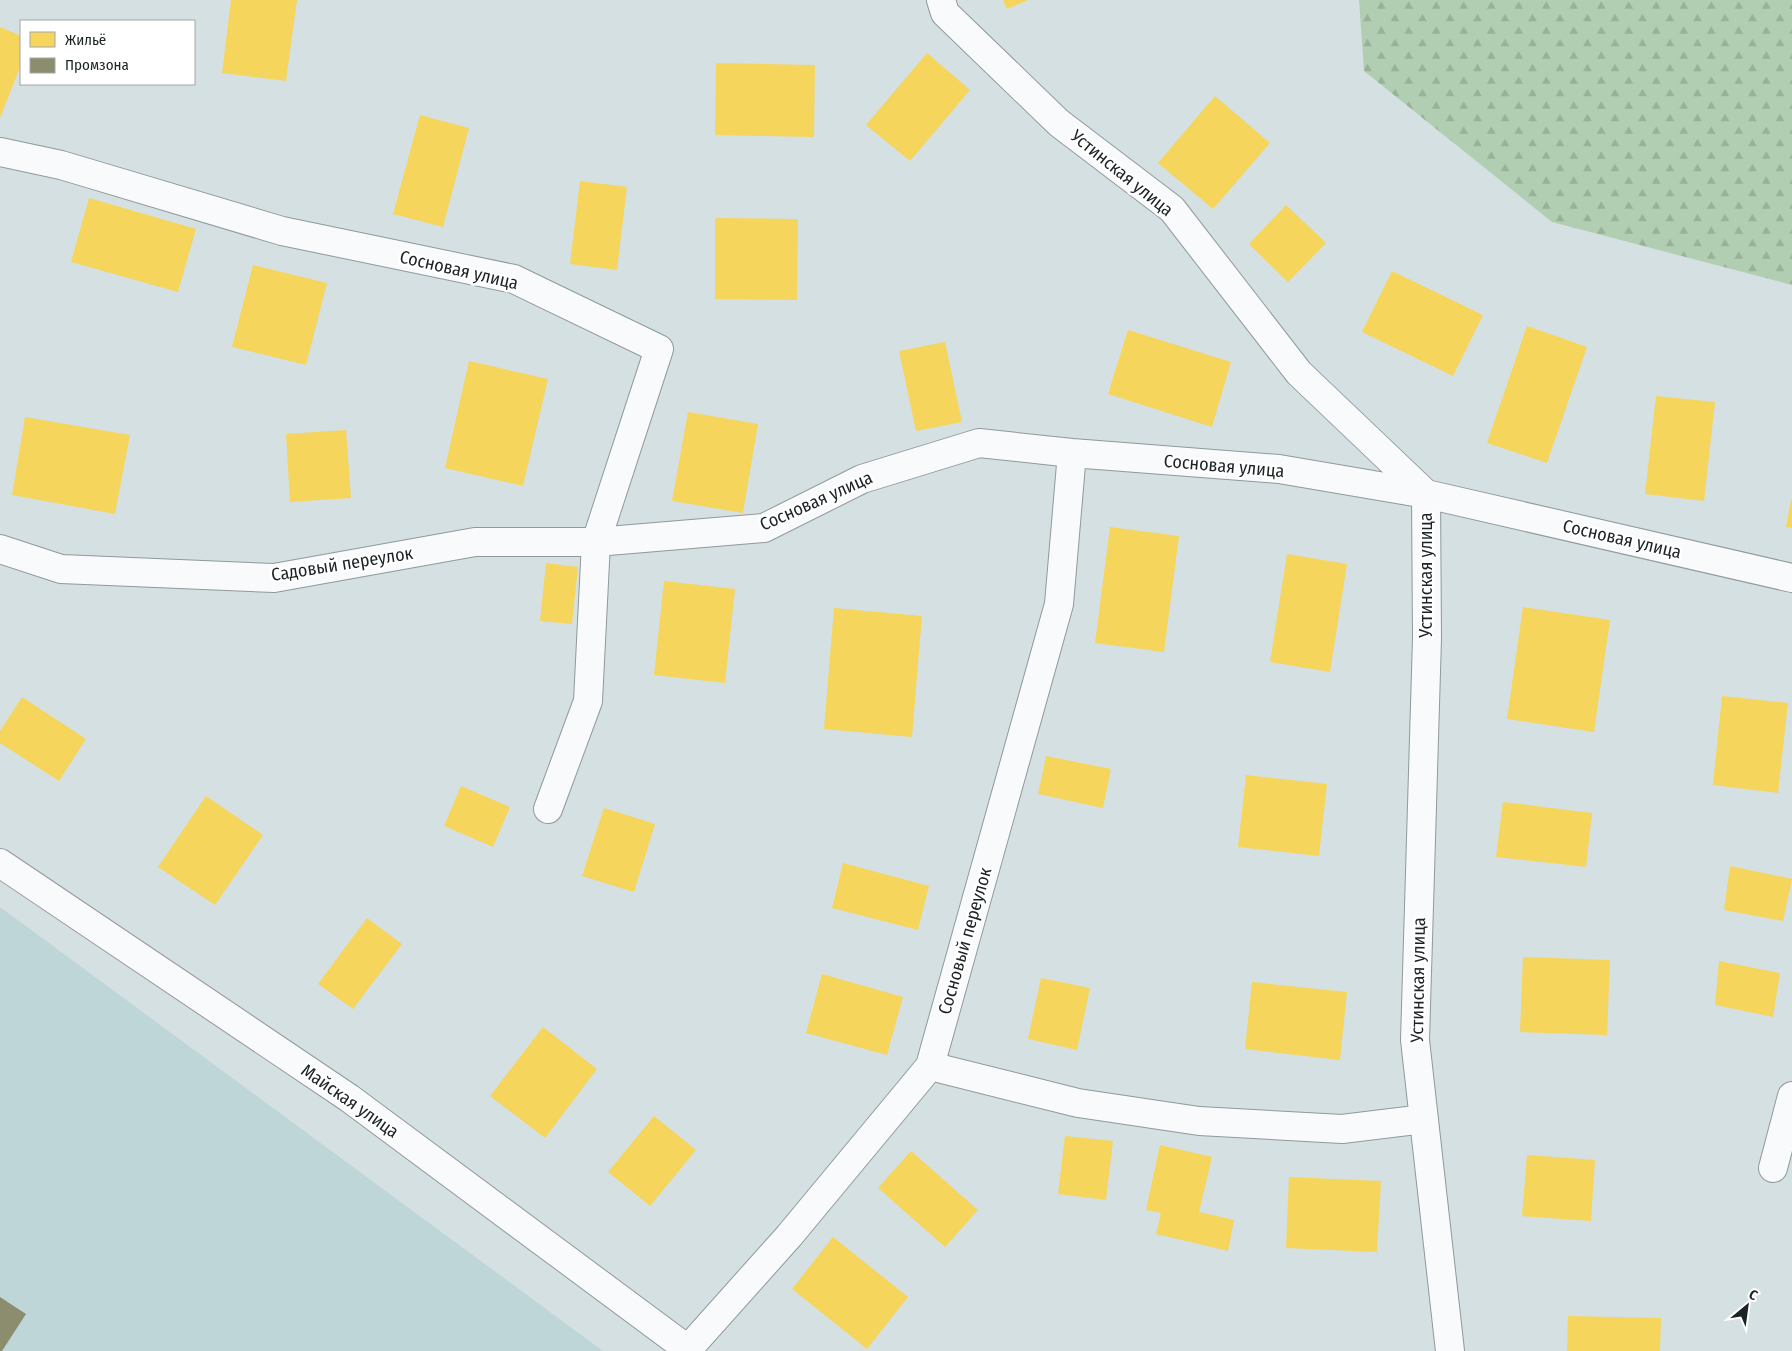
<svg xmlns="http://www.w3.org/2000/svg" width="1792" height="1351" viewBox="0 0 1792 1351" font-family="'Fira Sans Condensed',sans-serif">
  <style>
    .built { fill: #bfd6d8 }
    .forest { fill: url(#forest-firs) }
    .homes { fill: #f6d55c }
    .industry { fill: #8c8c6e }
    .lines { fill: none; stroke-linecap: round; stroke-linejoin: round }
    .minor-casing { stroke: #90999b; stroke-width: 30 }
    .minor { stroke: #f9fafb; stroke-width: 28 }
    .labels { text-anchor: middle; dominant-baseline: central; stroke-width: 5; stroke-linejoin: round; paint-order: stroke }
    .street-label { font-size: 18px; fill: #1b2324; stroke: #fff }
  </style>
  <defs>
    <pattern id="forest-firs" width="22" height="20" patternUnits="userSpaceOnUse" patternTransform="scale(1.25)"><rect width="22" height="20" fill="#b1ceb2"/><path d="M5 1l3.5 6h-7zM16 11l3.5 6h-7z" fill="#98b199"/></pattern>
  </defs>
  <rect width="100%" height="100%" fill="#d4e0e2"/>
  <path class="built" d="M0,907L603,1351H0Z"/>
  <path class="forest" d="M1359,0H1792V285L1552,222L1364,71Z"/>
  <path class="homes" d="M231,0H297L286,81L222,73Z
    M1003,0H1028L1007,9Z
    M0,27L21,36V65L0,118Z
    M927,53L970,90L910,161L866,125Z
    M716,63L815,65L814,137L715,135Z
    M1215,96L1270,143L1213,209L1158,163Z
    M420,115L469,128L443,227L393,214Z
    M580,181L627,187L617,270L570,264Z
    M89,198L196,229L178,292L71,262Z
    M1286,205L1326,243L1288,282L1249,244Z
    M715,218L798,219L797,300L715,299Z
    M253,265L327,283L306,365L232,347Z
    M1392,271L1483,315L1453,376L1362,332Z
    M1527,326L1587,347L1547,463L1487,443Z
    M1128,330L1231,362L1212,427L1108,394Z
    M945,342L962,422L916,431L899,351Z
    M469,361L548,379L523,486L445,468Z
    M1656,396L1715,402L1704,501L1645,494Z
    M688,412L758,424L743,513L672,501Z
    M25,417L130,435L115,514L12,495Z
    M346,430L351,498L290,502L286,434Z
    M1791,500L1792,501V528L1786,527Z
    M1110,527L1179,536L1164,652L1095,643Z
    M1287,554L1347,564L1330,672L1270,662Z
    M546,563L578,567L572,624L540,621Z
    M664,581L735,589L725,683L654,675Z
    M1523,607L1610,620L1594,732L1507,719Z
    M834,608L922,616L912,737L824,729Z
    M1722,696L1788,703L1778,793L1713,785Z
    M22,697L86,739L59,781L0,743V731Z
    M1046,756L1111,769L1103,808L1038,794Z
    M1246,775L1327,784L1319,856L1238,847Z
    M461,786L510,807L493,847L444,826Z
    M206,796L263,835L215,905L158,867Z
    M1503,802L1592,813L1586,867L1496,857Z
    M604,808L655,824L634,892L582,876Z
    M843,863L929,886L918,930L832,908Z
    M1730,866L1792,879L1783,921L1724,910Z
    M367,918L402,944L353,1009L318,984Z
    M1523,957L1610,960L1607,1035L1520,1032Z
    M1719,961L1780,973L1773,1017L1715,1005Z
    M822,974L903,997L887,1055L806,1033Z
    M1041,978L1090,988L1077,1050L1028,1039Z
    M1252,982L1347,992L1340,1060L1245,1049Z
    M543,1027L597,1069L545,1138L490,1096Z
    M654,1116L696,1150L650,1206L608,1172Z
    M1065,1136L1113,1141L1106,1200L1058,1194Z
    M1160,1145L1212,1157L1199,1212L1234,1220L1228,1251L1156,1234L1161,1213L1146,1210Z
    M911,1151L978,1210L945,1247L878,1188Z
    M1527,1155L1595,1160L1591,1221L1522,1216Z
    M1289,1177L1381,1181L1377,1252L1286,1248Z
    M833,1237L908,1297L867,1349L792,1289Z
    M1568,1316L1661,1318L1660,1351H1567Z"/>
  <path class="industry" d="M0,1297L26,1314L2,1351H0Z"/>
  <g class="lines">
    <defs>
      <path id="minor" d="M941,0L945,13L1059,123L1172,209L1299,373L1426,494L1427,638L1415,1040L1450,1351
        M0,152L61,165L282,231L514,279L659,349L596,542L764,528L862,479L979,443L1072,453L1279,469L1426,494L1792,578
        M0,549L61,569L274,578L475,542H596L588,701L548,809
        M0,863L349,1098L690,1351
        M930,1066L1078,1103L1199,1121L1342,1129L1424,1119
        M1773,1168L1792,1096
        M688,1349L789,1236L930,1066L1059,604L1072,453"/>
    </defs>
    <use href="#minor" class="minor-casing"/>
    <use href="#minor" class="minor"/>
  </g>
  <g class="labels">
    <g class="street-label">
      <text transform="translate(1122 173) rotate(39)">Устинская улица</text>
      <text transform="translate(459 270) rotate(13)">Сосновая улица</text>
      <text transform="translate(1224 466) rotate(5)">Сосновая улица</text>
      <text transform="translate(816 501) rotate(-24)">Сосновая улица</text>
      <text transform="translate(1622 539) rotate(13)">Сосновая улица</text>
      <text transform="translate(342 564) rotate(-9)">Садовый переулок</text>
      <text transform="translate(1426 575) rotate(-90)">Устинская улица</text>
      <text transform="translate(965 941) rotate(-74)">Сосновый переулок</text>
      <text transform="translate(1418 980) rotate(-89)">Устинская улица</text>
      <text transform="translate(350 1101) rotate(35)">Майская улица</text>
    </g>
  </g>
  <rect x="20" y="20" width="175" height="65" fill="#ffffff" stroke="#a4a7a7"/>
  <rect x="30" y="32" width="25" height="15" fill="#f6d55c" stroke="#a4a7a7"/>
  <text x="65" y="45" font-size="15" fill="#1b2324">Жильё</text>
  <rect x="30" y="58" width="25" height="15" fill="#8c8c6e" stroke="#a4a7a7"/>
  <text x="65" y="70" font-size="15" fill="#1b2324">Промзона</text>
  <g transform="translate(1747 1306) rotate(29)" stroke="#ffffff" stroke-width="4" paint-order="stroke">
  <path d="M0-4L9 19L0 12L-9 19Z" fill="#1b2324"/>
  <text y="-8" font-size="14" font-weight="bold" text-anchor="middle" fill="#1b2324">С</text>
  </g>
</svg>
